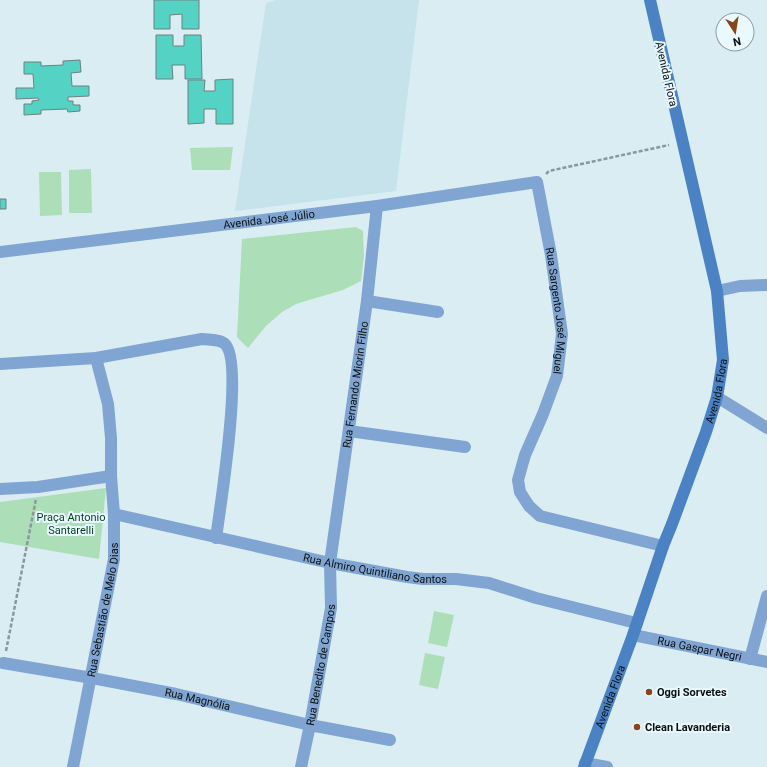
<svg xmlns="http://www.w3.org/2000/svg" width="767" height="767" viewBox="0 0 767 767" font-family="Roboto,sans-serif">
  <style>
    .built { fill: #c6e2eb }
    .green { fill: #acdfb7 }
    .building { fill: #54d3c5; stroke: #6e817e }
    .lines { fill: none; stroke-linecap: round; stroke-linejoin: round }
    .path { stroke: #8a989d; stroke-width: 2.5; stroke-dasharray: 4 2; stroke-linecap: butt }
    .minor { stroke: #80a5d2; stroke-width: 12 }
    .tertiary { stroke: #80a5d2; stroke-width: 12 }
    .secondary { stroke: #4a82c4; stroke-width: 12 }
    .poi-dot { fill: #89441c; stroke: #eaf9ff; stroke-width: 1.5 }
    .labels { text-anchor: middle; dominant-baseline: central; stroke-width: 4; stroke-linejoin: round; paint-order: stroke }
    .street-label { font-size: 11px; fill: #0a1012; stroke: #eaf9ff }
    .park-label { font-size: 11px; fill: #003e1a; stroke: #eaf9ff }
    .poi-label { font-size: 11px; font-weight: bold; fill: #0a1012; stroke: #eaf9ff; text-anchor: start }
  </style>
  <rect width="100%" height="100%" fill="#daedf3"/>
  <path class="built" d="M276,0H419L396,191L235,211L266,3Z"/>
  <path class="green" d="M233,147L230,170H192L190,148Z
    M91,169L92,213H69V170Z
    M39,172H61L62,215L40,216Z
    M356,227L363,231L364,256L361,281L343,290L296,304L282,312L266,326L248,348L237,337L242,239Z
    M106,488L99,559L0,542V502Z
    M434,611L454,615L447,647L428,643Z
    M425,653L445,657L438,689L419,685Z"/>
  <path class="building" d="M154,0H199V29H182V14L170,15V29H154Z
    M156,35H173V46H184V35H201L202,79H185V65H172L173,79H156Z
    M80,60L81,72L71,73L72,86H89V96L68,97V101H73V105H80V111L68,112L67,109L41,110V114L24,115V104H32V101L39,100L38,98L16,99V88H34L33,74H24V62H41V66L63,65V61Z
    M233,79V124H216V109H204V123L188,124V80H205L204,91H215V80Z
    M0,199H6V209H0Z"/>
  <g class="lines">
    <path class="path" d="M546,174L549,171L669,145
      M6,651L36,499"/>
    <g class="minor">
      <path id="s1" d="M0,252L377,206L537,182L551,255L562,334L557,376L543,414L525,455L518,480L520,492L529,506L540,516L663,546"/>
      <path d="M367,301L438,312"/>
      <path d="M0,364L96,358L202,339C209,340 220,339 225,344C244,362 220,508 216,538"/>
      <path d="M717,397L767,428"/>
      <path d="M349,431L465,447"/>
      <path d="M0,489L38,487L111,476"/>
      <path id="s2" d="M114,514L330,563L407,577L423,579H456L489,583L536,598L636,623"/>
      <path id="s3" d="M633,635L767,662"/>
      <path d="M750,659L767,596"/>
      <path id="s4" d="M3,663L92,678L176,694L310,725L390,740"/>
      <path d="M585,763L607,767"/>
      <path id="s5" d="M73,767L114,559V514L111,476V438L108,404L96,358"/>
      <path id="s6" d="M301,767L310,725L331,608L330,563L367,301L377,206"/>
    </g>
    <path class="tertiary" d="M717,291L740,286L767,285"/>
    <path class="secondary" id="s7" d="M584,767L633,635L663,546L672,524L706,432L717,397L723,360L717,291L650,0"/>
  </g>
  <g class="poi-dot">
    <circle cx="649" cy="692" r="4"/>
    <circle cx="637" cy="727" r="4"/>
  </g>
  <g class="labels">
    <g class="street-label">
      <text transform="translate(666 74) rotate(77)">Avenida Flora</text>
      <text stroke="none"><textPath href="#s1" startOffset="271">Avenida José Júlio</textPath></text>
      <text stroke="none"><textPath href="#s1" startOffset="672">Rua Sargento José Miguel</textPath></text>
      <text stroke="none"><textPath href="#s6" startOffset="387">Rua Fernando Miorin Filho</textPath></text>
      <text stroke="none"><textPath href="#s7" startOffset="399">Avenida Flora</textPath></text>
      <text stroke="none"><textPath href="#s2" startOffset="267">Rua Almiro Quintiliano Santos</textPath></text>
      <text stroke="none"><textPath href="#s5" startOffset="160">Rua Sebastião de Melo Dias</textPath></text>
      <text stroke="none"><textPath href="#s3" startOffset="68">Rua Gaspar Negri</textPath></text>
      <text stroke="none"><textPath href="#s6" startOffset="104">Rua Benedito de Campos</textPath></text>
      <text stroke="none"><textPath href="#s7" startOffset="75">Avenida Flora</textPath></text>
      <text stroke="none"><textPath href="#s4" startOffset="198">Rua Magnólia</textPath></text>
    </g>
    <g class="park-label">
      <text x="71" y="517">Praça Antonio<tspan x="71" dy="13">Santarelli</tspan></text>
    </g>
    <g class="poi-label">
      <text x="657" y="692">Oggi Sorvetes</text>
      <text x="645" y="727">Clean Lavanderia</text>
    </g>
  </g>
  <g transform="translate(735 32) rotate(168)"><circle r="19" fill="#eaf9ff" stroke="#909ca0"/>
  <path d="M0-3L7 15L0 10L-7 15Z" fill="#89441c"/>
  <text y="-6" font-size="11" font-weight="bold" text-anchor="middle" fill="#0a1012">N</text>
  </g>
</svg>
